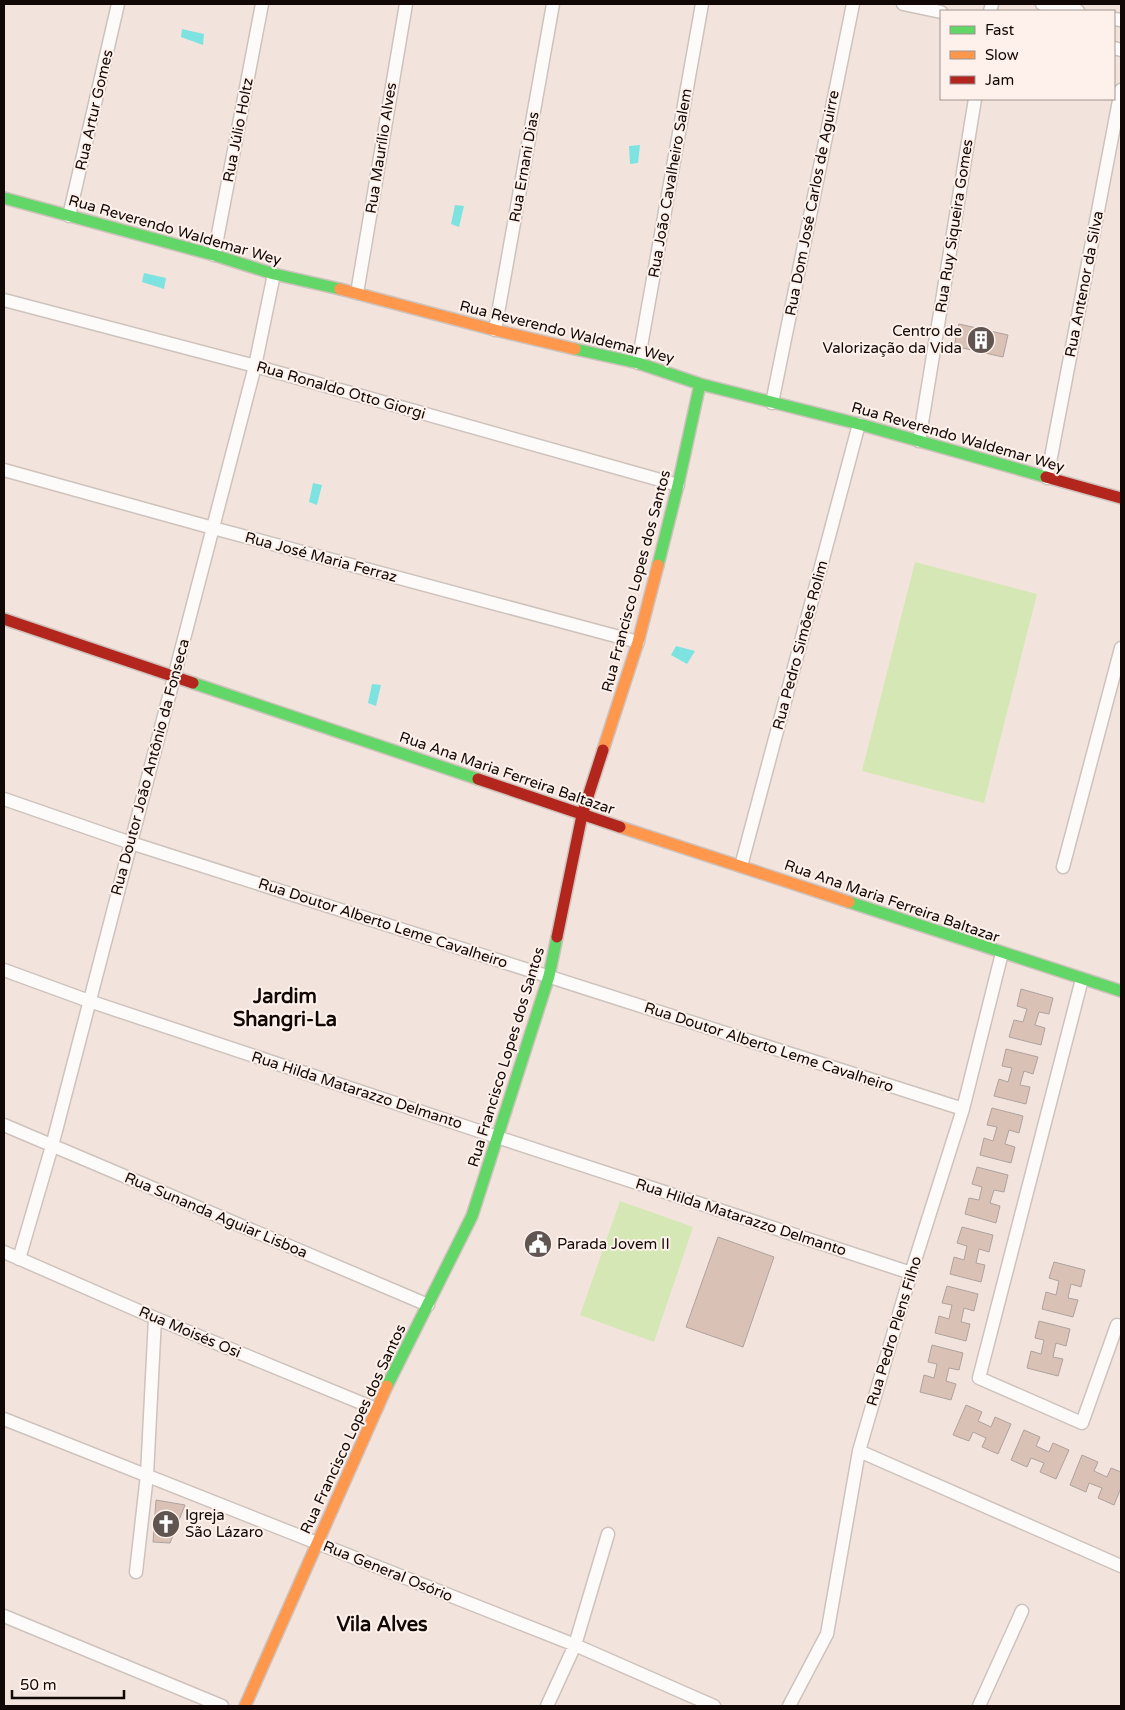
<svg xmlns="http://www.w3.org/2000/svg" width="1125" height="1710" viewBox="0 0 1125 1710" font-family="'Varela Round',sans-serif">
  <style>
    .green { fill: #d5e7b4 }
    .water { fill: #7ce3e1 }
    .building { fill: #dac1b6; stroke: #aea29d }
    .lines { fill: none; stroke-linecap: round; stroke-linejoin: round }
    .street-casing { stroke: #cec2bc; stroke-width: 15 }
    .fast-casing { stroke: #cec2bc; stroke-width: 14 }
    .slow-casing { stroke: #cec2bc; stroke-width: 14 }
    .jam-casing { stroke: #cec2bc; stroke-width: 14 }
    .street { stroke: #fdfbfa; stroke-width: 12 }
    .fast { stroke: #63d668; stroke-width: 11 }
    .slow { stroke: #ff974d; stroke-width: 11 }
    .jam { stroke: #b3261e; stroke-width: 11 }
    .labels { text-anchor: middle; dominant-baseline: central; stroke-width: 4; stroke-linejoin: round; paint-order: stroke }
    .street-label { font-size: 15px; fill: #120805; stroke: #fef1eb }
    .poi-label { font-size: 15px; fill: #120805; stroke: #fef1eb; text-anchor: start }
    .district-label { font-size: 20px; font-weight: bold; fill: #120805; stroke: #fef1eb }
  </style>
  <rect width="100%" height="100%" fill="#f2e4dd"/>
  <path class="green" d="M915,562L1037,594L984,803L862,771Z
    M620,1201L693,1227L654,1342L580,1315Z"/>
  <path class="water" d="M182,29L204,34L203,45L181,37Z
    M640,145L638,163L630,164L629,146Z
    M455,205L464,206L459,227L451,224Z
    M144,273L166,278L164,289L142,282Z
    M313,483L322,485L317,505L309,502Z
    M676,646L695,651L687,664L671,655Z
    M372,684L381,685L376,706L368,703Z"/>
  <path class="building" d="M959,324L1008,335L1003,357L954,346Z
    M1021,989L1053,998L1049,1014L1039,1012L1035,1025L1045,1028L1041,1045L1009,1037L1014,1020L1023,1022L1027,1009L1017,1006Z
    M1006,1049L1038,1057L1033,1074L1024,1071L1020,1085L1030,1087L1026,1104L994,1096L999,1079L1008,1082L1012,1068L1002,1066Z
    M992,1108L1023,1116L1019,1133L1009,1130L1005,1144L1015,1147L1011,1163L980,1155L984,1138L993,1141L997,1127L987,1125Z
    M977,1167L1008,1175L1004,1192L994,1190L990,1203L1000,1206L996,1223L965,1214L969,1198L979,1200L982,1187L972,1184Z
    M962,1227L993,1235L989,1252L979,1249L976,1263L985,1265L981,1282L950,1274L954,1257L964,1260L967,1246L957,1243Z
    M718,1237L774,1257L743,1347L686,1327Z
    M1054,1262L1085,1270L1081,1287L1071,1284L1068,1298L1078,1300L1073,1317L1042,1309L1046,1292L1056,1295L1059,1281L1049,1278Z
    M947,1286L978,1294L974,1311L964,1308L961,1322L970,1324L966,1341L935,1333L939,1316L949,1319L952,1305L942,1303Z
    M1039,1321L1070,1329L1066,1346L1056,1343L1053,1357L1063,1359L1058,1376L1027,1368L1031,1351L1041,1354L1044,1340L1035,1338Z
    M932,1345L963,1353L959,1370L949,1368L946,1381L956,1384L951,1400L920,1392L924,1375L934,1378L937,1364L928,1362Z
    M966,1405L982,1412L978,1421L991,1427L995,1417L1011,1424L998,1454L982,1447L986,1438L973,1432L969,1441L953,1435Z
    M1024,1430L1040,1437L1036,1446L1049,1452L1053,1443L1069,1450L1056,1479L1040,1472L1044,1463L1031,1458L1027,1467L1011,1460Z
    M1082,1455L1098,1462L1094,1471L1107,1477L1111,1468L1121,1472V1488L1114,1505L1098,1498L1102,1488L1089,1483L1086,1492L1070,1485Z
    M156,1500L185,1505L170,1543L153,1542Z"/>
  <g class="lines">
    <defs>
      <path id="street" d="M903,4L941,12
        M1042,4L1078,11
        M990,11L992,4
        M1114,19L1121,20
        M1114,48L1121,50
        M69,216L118,4
        M214,255L262,4
        M357,293L406,4
        M4,300L255,366L678,485
        M495,330L553,4
        M638,363L702,4
        M772,403L853,4
        M919,441L975,99
        M4,470L213,528L638,642
        M1047,478L1121,90
        M4,799L131,843L963,1109
        M741,866L859,424
        M1063,867L1121,648
        M4,970L89,1001L497,1137L911,1273
        M1082,979L979,1378L1082,1423L1117,1325
        M4,1125L428,1305
        M4,1252L155,1318L376,1409
        M19,1259L52,1146L255,366L274,274
        M4,1419L575,1645L714,1706
        M859,1451L1121,1566
        M136,1572L147,1475L155,1318
        M4,1616L222,1706
        M547,1706L575,1645L608,1534
        M789,1706L827,1634L859,1451L911,1273L963,1109L1002,953
        M979,1706L1022,1611"/>
      <path id="fast" d="M4,198L214,255L274,274L340,289
        M575,349L638,363L700,384L859,424L1046,477
        M658,565L678,485L700,384
        M193,683L478,779
        M849,902L1121,991
        M387,1386L472,1216L549,976L557,937"/>
      <path id="slow" d="M340,289L495,330L575,349
        M603,750L638,642L658,565
        M620,827L849,902
        M245,1706L387,1386"/>
      <path id="jam" d="M1046,477L1121,498
        M4,619L193,683
        M478,779L620,827
        M557,937L582,815L603,750"/>
    </defs>
    <use href="#street" class="street-casing"/>
    <use href="#fast" class="fast-casing"/>
    <use href="#slow" class="slow-casing"/>
    <use href="#jam" class="jam-casing"/>
    <use href="#street" class="street"/>
    <use href="#fast" class="fast"/>
    <use href="#slow" class="slow"/>
    <use href="#jam" class="jam"/>
  </g>
  <defs>
    <symbol id="building-disc" viewBox="-11 -11 22 22"><circle r="9.5" fill="#605551" stroke="#fef1eb"/><path d="M-4-6H4V6H1V3H-1V6H-4ZM-2.5-4.3h1.7v1.8h-1.7ZM.8-4.3h1.7v1.8H.8ZM-2.5-1h1.7V.8h-1.7ZM.8-1h1.7V.8H.8Z" fill="#fff"/></symbol>
    <symbol id="civic-disc" viewBox="-11 -11 22 22"><circle r="9.5" fill="#605551" stroke="#fef1eb"/><path d="M-.6-6.5H3V-4.5H.6V-3L4-1V1h2V6H-6V1h2V-1L-.6-3ZM-1.2 2.5V6h2.4V2.5Z" fill="#fff"/></symbol>
    <symbol id="church-disc" viewBox="-11 -11 22 22"><circle r="9.5" fill="#605551" stroke="#fef1eb"/><path d="M-1.2-6h2.4v3.5h3.3v2.4h-3.3V6h-2.4V-.1h-3.3v-2.4h3.3Z" fill="#fff"/></symbol>
  </defs>
  <g fill-rule="evenodd">
    <use href="#building-disc" x="965" y="324" width="32" height="32"/>
    <use href="#civic-disc" x="522" y="1228" width="32" height="32"/>
    <use href="#church-disc" x="150" y="1508" width="32" height="32"/>
  </g>
  <g class="labels">
    <g class="street-label">
      <text transform="translate(94 110) rotate(-77)">Rua Artur Gomes</text>
      <text transform="translate(238 130) rotate(-79)">Rua Júlio Holtz</text>
      <text transform="translate(381 148) rotate(-81)">Rua Maurílio Alves</text>
      <text transform="translate(524 167) rotate(-80)">Rua Ernani Dias</text>
      <text transform="translate(670 183) rotate(-80)">Rua João Cavalheiro Salem</text>
      <text transform="translate(812 203) rotate(-79)">Rua Dom José Carlos de Aguirre</text>
      <text transform="translate(954 226) rotate(-81)">Rua Ruy Siqueira Gomes</text>
      <text transform="translate(175 230) rotate(16)">Rua Reverendo Waldemar Wey</text>
      <text transform="translate(1084 284) rotate(-79)">Rua Antenor da Silva</text>
      <text transform="translate(567 332) rotate(14)">Rua Reverendo Waldemar Wey</text>
      <text transform="translate(341 390) rotate(16)">Rua Ronaldo Otto Giorgi</text>
      <text transform="translate(958 437) rotate(16)">Rua Reverendo Waldemar Wey</text>
      <text transform="translate(321 557) rotate(15)">Rua José Maria Ferraz</text>
      <text transform="translate(636 581) rotate(-75)">Rua Francisco Lopes dos Santos</text>
      <text transform="translate(800 645) rotate(-75)">Rua Pedro Simões Rolim</text>
      <text transform="translate(150 767) rotate(-75)">Rua Doutor João Antônio da Fonseca</text>
      <text transform="translate(507 773) rotate(19)">Rua Ana Maria Ferreira Baltazar</text>
      <text transform="translate(892 901) rotate(19)">Rua Ana Maria Ferreira Baltazar</text>
      <text transform="translate(383 923) rotate(18)">Rua Doutor Alberto Leme Cavalheiro</text>
      <text transform="translate(769 1047) rotate(18)">Rua Doutor Alberto Leme Cavalheiro</text>
      <text transform="translate(506 1057) rotate(-73)">Rua Francisco Lopes dos Santos</text>
      <text transform="translate(357 1090) rotate(18)">Rua Hilda Matarazzo Delmanto</text>
      <text transform="translate(216 1215) rotate(23)">Rua Sunanda Aguiar Lisboa</text>
      <text transform="translate(741 1217) rotate(18)">Rua Hilda Matarazzo Delmanto</text>
      <text transform="translate(894 1331) rotate(-73)">Rua Pedro Plens Filho</text>
      <text transform="translate(190 1332) rotate(23)">Rua Moisés Osi</text>
      <text transform="translate(353 1429) rotate(-65)">Rua Francisco Lopes dos Santos</text>
      <text transform="translate(388 1571) rotate(22)">Rua General Osório</text>
    </g>
    <g class="poi-label">
      <text x="962" y="331" text-anchor="end">Centro de<tspan x="962" dy="17">Valorização da Vida</tspan></text>
      <text x="557" y="1244">Parada Jovem II</text>
      <text x="185" y="1515">Igreja<tspan x="185" dy="17">São Lázaro</tspan></text>
    </g>
    <g class="district-label">
      <text x="285" y="997">Jardim<tspan x="285" dy="23">Shangri-La</tspan></text>
      <text x="382" y="1625">Vila Alves</text>
    </g>
  </g>
  <rect width="1125" height="1710" fill="none" stroke="#120805" stroke-width="10"/>
  <rect x="940" y="10" width="175" height="90" fill="#fef1eb" stroke="#a0948f"/>
  <rect x="950" y="26" width="25" height="8" fill="#63d668" stroke="#a0948f"/>
  <text x="985" y="35" font-size="15" fill="#120805">Fast</text>
  <rect x="950" y="51" width="25" height="8" fill="#ff974d" stroke="#a0948f"/>
  <text x="985" y="60" font-size="15" fill="#120805">Slow</text>
  <rect x="950" y="76" width="25" height="8" fill="#b3261e" stroke="#a0948f"/>
  <text x="985" y="85" font-size="15" fill="#120805">Jam</text>
  <path d="M12 1690v8h112v-8" fill="none" stroke="#120805" stroke-width="2.5"/>
  <text x="20" y="1690" font-size="15" fill="#120805" stroke="#fef1eb" stroke-width="4" paint-order="stroke">50 m</text>
</svg>
